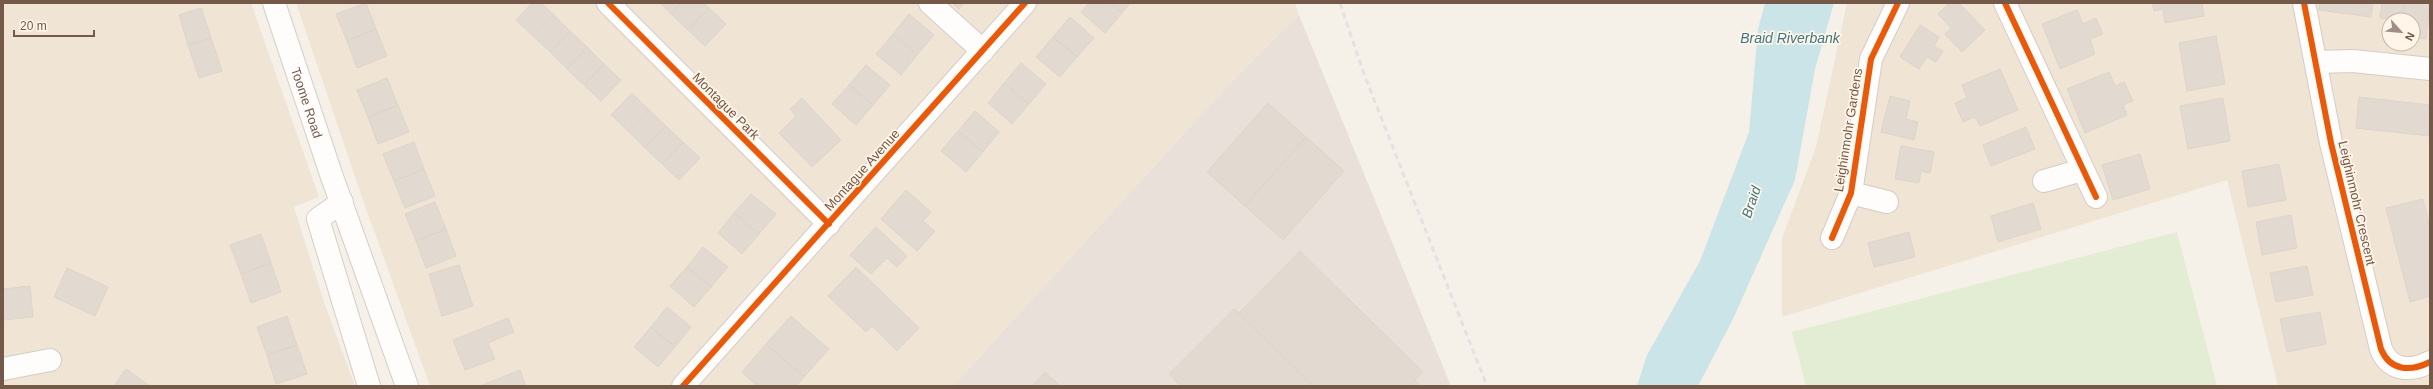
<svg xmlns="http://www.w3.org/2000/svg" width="2433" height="389" viewBox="0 0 2433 389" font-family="Arial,sans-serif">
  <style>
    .residential { fill: #f0e4d5; fill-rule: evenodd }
    .industrial { fill: #e9e1d9 }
    .green { fill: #e2edd3 }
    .water { fill: #cae4e7 }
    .building { fill: #e2d9d0; stroke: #dfd4ca }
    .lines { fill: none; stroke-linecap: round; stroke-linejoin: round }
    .minor-casing { stroke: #d4cdc6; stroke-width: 24 }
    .secondary-casing { stroke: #d5cdc5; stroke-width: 24 }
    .minor { stroke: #fefdfc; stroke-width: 22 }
    .secondary { stroke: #fefdfc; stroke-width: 22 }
    .rail { stroke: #e4e1e4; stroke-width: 3; stroke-dasharray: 6 4; stroke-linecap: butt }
    .cycleway-casing { stroke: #fff6e9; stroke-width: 8 }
    .cycleway { stroke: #e8590c; stroke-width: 6 }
    .labels { text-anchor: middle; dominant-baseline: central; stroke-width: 3.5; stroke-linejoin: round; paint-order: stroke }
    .street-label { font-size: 13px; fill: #745848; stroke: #fff6e9 }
    .water-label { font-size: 14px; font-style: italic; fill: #3f7682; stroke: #fff6e9 }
  </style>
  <rect width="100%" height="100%" fill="#f6f1e8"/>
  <path class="residential" d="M3,3H251L319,197L294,207L324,302L355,386H3Z
    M296,3H1295L1299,15L1236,77L953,386H430L365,206Z
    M1847,3H2430V386H2278L2227,180L1782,317V238L1816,147ZM2389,20H2413V44H2389Z"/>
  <path class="industrial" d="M1299,15L1451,386H953L1236,77Z"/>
  <path class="green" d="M2177,232L2217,386H1806L1792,332Z"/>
  <path class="water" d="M1765,3H1834L1815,69L1795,180L1733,319L1698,386H1637L1647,355L1700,261L1749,132L1758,29Z"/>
  <path class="building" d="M366,3L376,29L347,41L336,14Z
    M532,3H541L554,15L533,36L516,20Z
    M660,3H681L671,14Z
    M681,3H703L709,8L688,30L671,14Z
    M952,3H964L959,9Z
    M1089,3H1110L1122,13L1105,33L1081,12Z
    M1110,3H1130L1122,13Z
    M1949,3H1959L1985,30L1962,52L1945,34L1951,28L1938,14Z
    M2152,3H2202L2204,16L2165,23L2163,9L2154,11Z
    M2320,3H2373L2371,17L2319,10Z
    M2382,3H2405L2402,20L2380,18Z
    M2405,3H2430L2426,39L2413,38V20H2402Z
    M201,8L211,38L188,45L179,15Z
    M709,8L726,24L705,46L688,30Z
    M2077,10L2083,24L2096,18L2103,34L2090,39L2095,54L2060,69L2042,24Z
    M909,14L934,35L917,55L893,34Z
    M554,15L570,31L550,52L533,36Z
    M1070,17L1094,38L1077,57L1053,37Z
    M1920,25L1939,37L1934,46L1943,51L1936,62L1927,57L1919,69L1900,57Z
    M376,29L387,56L357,68L347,41Z
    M570,31L587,47L567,69L550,52Z
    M893,34L917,55L901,75L876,54Z
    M2216,36L2225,84L2187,91L2179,43Z
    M1053,37L1077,57L1060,77L1036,57Z
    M211,38L222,71L199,78L188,45Z
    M587,47L604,64L584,85L567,69Z
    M1021,63L1046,84L1029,104L1004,83Z
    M604,64L621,80L601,101L584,85Z
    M866,65L890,85L873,105L849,85Z
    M2000,69L2018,110L1980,126L1975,117L1963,122L1955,103L1967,98L1962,85Z
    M2109,72L2115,86L2124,82L2133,101L2123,105L2127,115L2085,133L2067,89Z
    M387,78L398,105L368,117L357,90Z
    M1004,83L1029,104L1012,124L988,103Z
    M849,85L873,105L856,125L832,104Z
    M632,93L649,110L628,131L611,115Z
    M1890,96L1910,101L1906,119L1918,122L1914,140L1881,132Z
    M2359,97L2430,105V136L2356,128Z
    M802,98L841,140L812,167L779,133L796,116L790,109Z
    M2223,98L2230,141L2188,149L2180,106Z
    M1268,103L1306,137L1245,206L1207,172Z
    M398,105L409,132L378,144L368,117Z
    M649,110L666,126L645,148L628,131Z
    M975,111L999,132L983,152L958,131Z
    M666,126L683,142L662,164L645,148Z
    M2026,127L2035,149L1991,166L1983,145Z
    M958,131L983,152L966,172L941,151Z
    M1306,137L1344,171L1283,240L1245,206Z
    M414,142L424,169L394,181L383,154Z
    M683,142L700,158L679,180L662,164Z
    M1901,146L1934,152L1930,173L1921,171L1919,183L1895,179Z
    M2140,154L2150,189L2113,200L2102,165Z
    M2279,164L2286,200L2248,207L2242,171Z
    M424,169L435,196L405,208L394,181Z
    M906,190L931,212L923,221L935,231L917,251L881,219Z
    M751,194L776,214L759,234L734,213Z
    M2423,199L2430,227V296L2410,302L2386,208Z
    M435,202L446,229L416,241L405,214Z
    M2033,203L2041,229L1998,242L1991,216Z
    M734,213L759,234L742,254L718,233Z
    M2291,215L2297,248L2262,255L2256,222Z
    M876,227L907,256L897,267L887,258L871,274L850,255Z
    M446,229L456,256L426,268L416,241Z
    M1909,232L1915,257L1874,267L1868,243Z
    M261,234L271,263L241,274L230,245Z
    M703,247L728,267L711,287L687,267Z
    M1300,251L1423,372L1409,386H1313L1239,313Z
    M271,263L281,292L251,303L241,274Z
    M459,265L473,306L442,316L429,274Z
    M2307,266L2313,295L2276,302L2270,273Z
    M687,267L711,287L694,307L670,286Z
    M856,267L919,328L897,351L872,326L866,332L828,296Z
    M67,268L108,287L95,316L54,297Z
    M30,286L33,317L3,320V289Z
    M667,307L691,327L675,347L651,327Z
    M1234,309L1239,313L1313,386H1181L1169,374Z
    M2320,312L2326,344L2287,352L2280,319Z
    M287,316L297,345L267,355L257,327Z
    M791,316L829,349L804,377L766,344Z
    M508,318L514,332L488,343L495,359L465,370L453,340Z
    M651,327L675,347L658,367L634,347Z
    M766,344L804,377L796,386H757L742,372Z
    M297,345L307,374L276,384L267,355Z
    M126,369L150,386H114Z
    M520,370L526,386H480Z
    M1045,372L1060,386H1032Z
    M1415,380L1421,386H1409Z"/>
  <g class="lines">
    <defs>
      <path id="minor" d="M608,3L829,224
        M930,3L983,51
        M2005,3L2096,197
        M2304,3L2331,143L2381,349C2390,371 2410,372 2430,362
        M2316,62L2353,61L2430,69
        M2044,181L2082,170
        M1851,193L1887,202
        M342,202L318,219L369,386
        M1832,238L1851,193L1871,59L1898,3
        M3,369L50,360
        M683,386L1025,3"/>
      <g id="secondary">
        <path id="s1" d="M274,3L331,174L407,386"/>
      </g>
    </defs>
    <use href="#minor" class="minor-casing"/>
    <use href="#secondary" class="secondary-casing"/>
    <use href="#minor" class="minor"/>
    <use href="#secondary" class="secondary"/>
    <path class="rail" d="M1340,3L1364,74L1487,386"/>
    <defs>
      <path id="cycleway" d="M608,3L829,224
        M2005,3L2096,197
        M2304,3L2331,143L2381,349C2390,371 2410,372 2430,362
        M1832,238L1851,193L1871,59L1898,3
        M683,386L1025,3"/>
    </defs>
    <use href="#cycleway" class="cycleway-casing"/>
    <use href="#cycleway" class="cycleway"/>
  </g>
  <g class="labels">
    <g class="street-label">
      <text stroke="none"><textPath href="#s1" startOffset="105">Toome Road</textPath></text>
      <text transform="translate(726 106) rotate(45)">Montague Park</text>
      <text transform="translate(1848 130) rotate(-81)">Leighinmohr Gardens</text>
      <text transform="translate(862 170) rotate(-48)">Montague Avenue</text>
      <text transform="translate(2357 203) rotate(77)">Leighinmohr Crescent</text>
    </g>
    <g class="water-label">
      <text x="1790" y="38">Braid Riverbank</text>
      <text transform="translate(1751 202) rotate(-71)">Braid</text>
    </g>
  </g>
  <rect width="2433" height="389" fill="none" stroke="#745848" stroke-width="8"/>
  <g transform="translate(2401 32) rotate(117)"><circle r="19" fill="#fff6e9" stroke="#c7b7a9"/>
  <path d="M0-3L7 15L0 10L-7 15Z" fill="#a28e80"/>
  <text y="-6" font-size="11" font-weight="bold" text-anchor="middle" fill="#745848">N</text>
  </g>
  <path d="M14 30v6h80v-6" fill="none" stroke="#745848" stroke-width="2"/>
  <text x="20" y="30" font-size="12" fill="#745848" stroke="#fff6e9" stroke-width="3" paint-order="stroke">20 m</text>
</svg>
